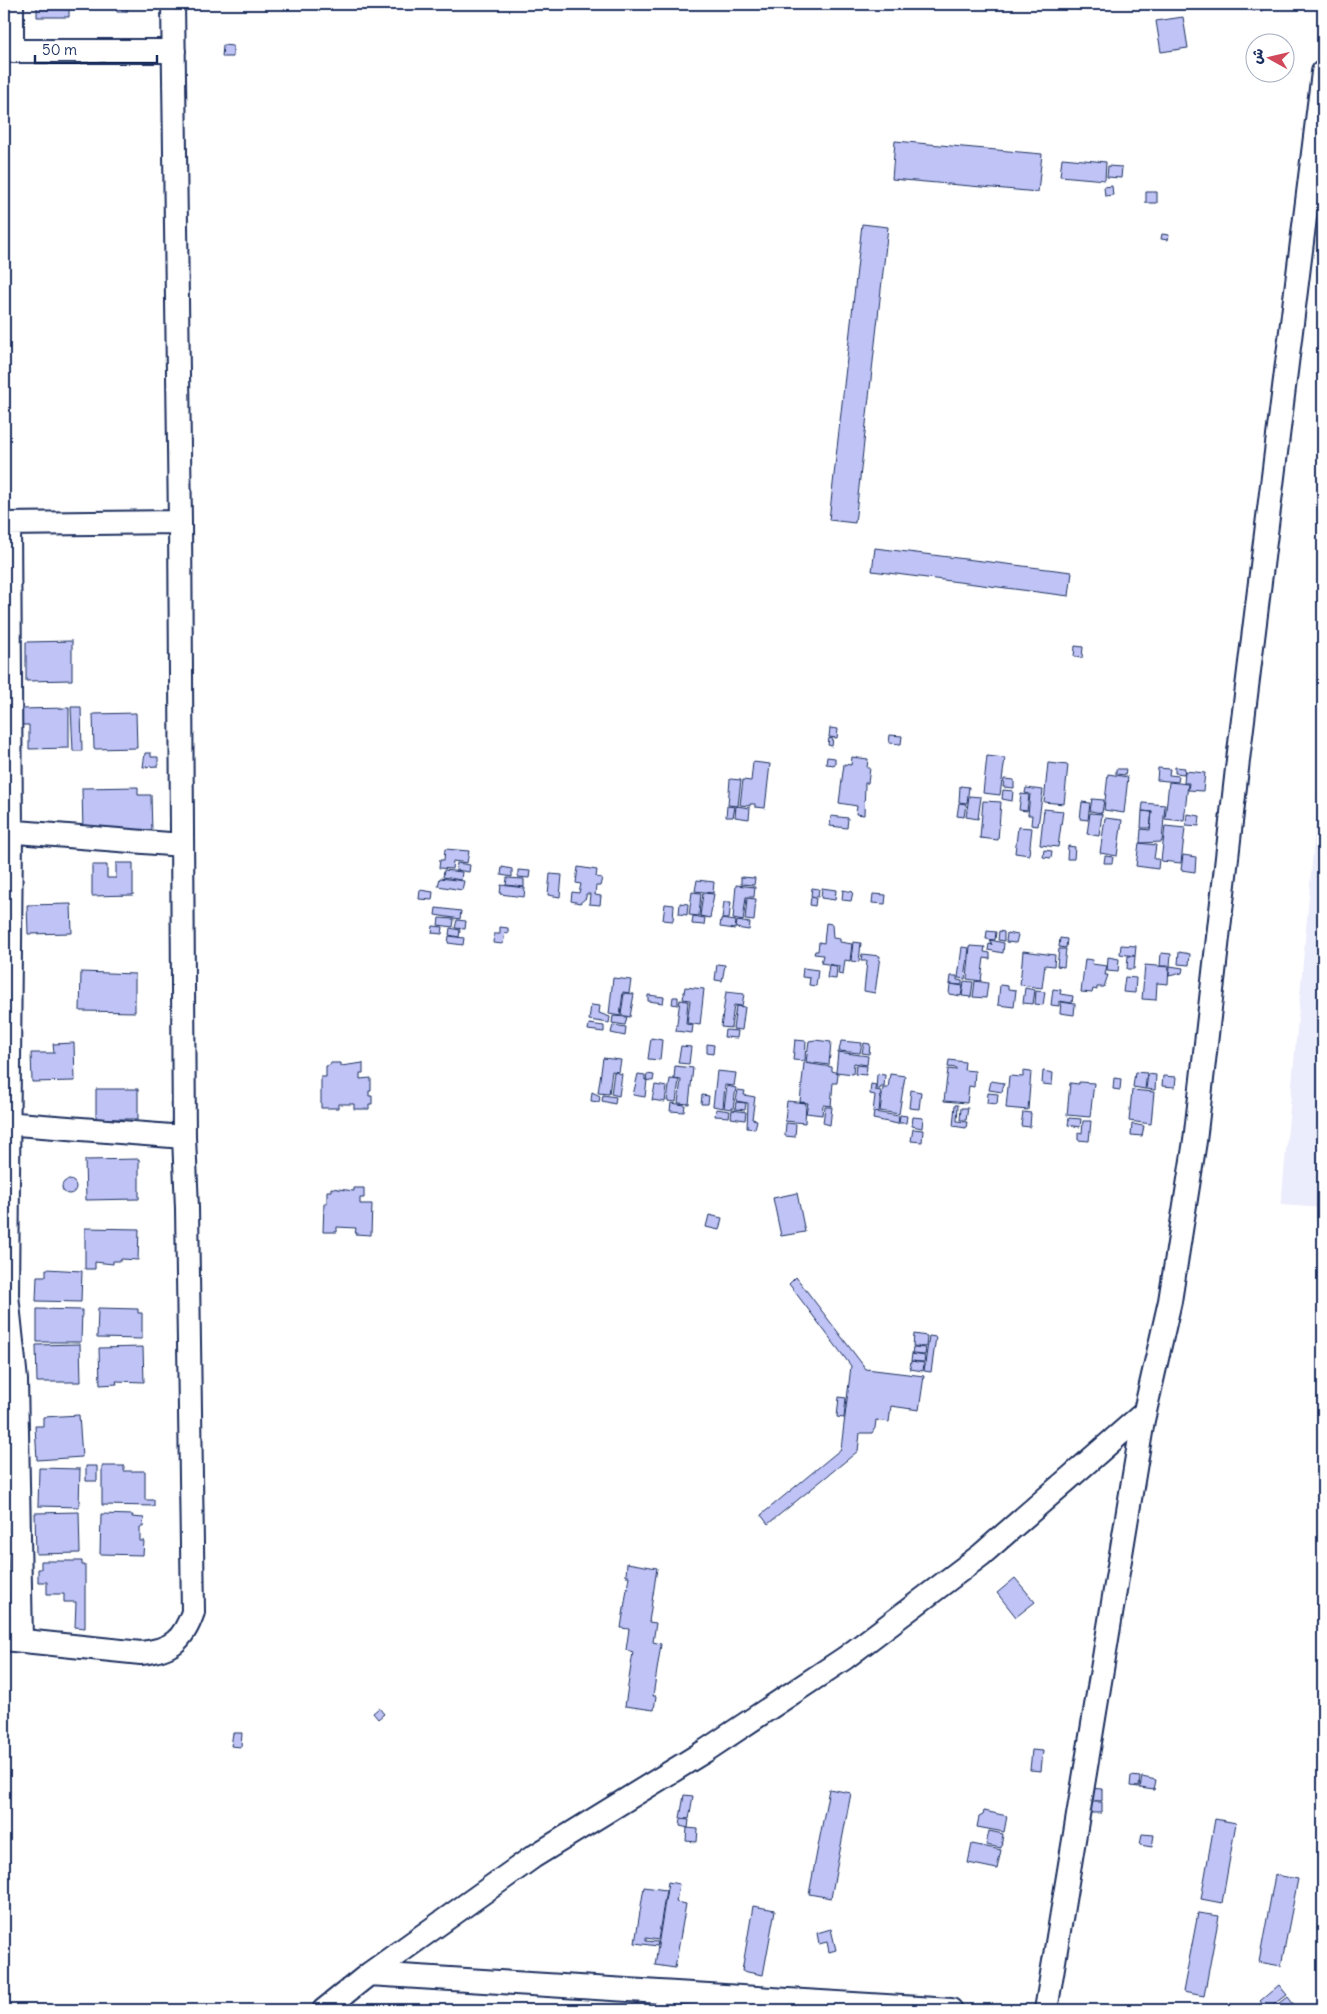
<svg xmlns="http://www.w3.org/2000/svg" width="1327" height="2014" viewBox="0 0 1327 2014" font-family="Delius,'Playpen Sans Arabic',sans-serif">
  <style>
    .built { fill: #ecedfc }
    .building { fill: #bfc3f5; stroke: #1b2f5e }
    .lines { fill: none; stroke-linecap: round; stroke-linejoin: round }
    .minor-casing { stroke: #1b2f5e; stroke-width: 26 }
    .minor { stroke: #fff; stroke-width: 22 }
  </style>
  <rect width="100%" height="100%" fill="#fff"/>
  <filter id="ink" filterUnits="userSpaceOnUse"><feTurbulence type="fractalNoise" baseFrequency=".02" numOctaves="2"/><feDisplacementMap in="SourceGraphic" scale="10" xChannelSelector="R" yChannelSelector="G"/><feConvolveMatrix kernelMatrix="1 2 1 2 8 2 1 2 1" color-interpolation-filters="sRGB"/></filter>
  <g filter="url(#ink)">
    <path class="built" d="M1323,741V1208L1281,1205Z"/>
    <path class="building" d="M37,4H69V17H37Z
      M82,4H99V8H86V4Z
      M109,4H127V12H117L116,8H109Z
      M1252,4H1255V11L1251,10Z
      M1258,4H1263L1262,11L1257,10Z
      M1183,17L1188,48L1161,52L1156,21Z
      M223,45L233,46V57H222Z
      M895,141L1042,154L1038,192L892,179Z
      M1062,158L1106,162L1105,180L1060,176Z
      M1108,166L1122,167L1121,178L1107,177Z
      M1112,186L1113,195L1105,196L1104,187Z
      M1146,192H1157V203H1146Z
      M862,224L888,227L855,523L829,520Z
      M1162,234L1169,235L1168,240L1161,239Z
      M875,548L1072,572L1069,596L872,571Z
      M72,641V680L26,681V642Z
      M1075,646L1083,647L1082,658L1074,657Z
      M71,707H81L82,751H73Z
      M69,708V748L29,749V725H19L18,709Z
      M136,713L137,748L94,749L93,714Z
      M830,728L838,729L837,738L829,737Z
      M890,735L902,736L901,744L889,743Z
      M829,738L833,739L832,746L828,745Z
      M145,753H151V757H158V766L143,767Z
      M987,756L1005,758L1000,795L983,793Z
      M827,757L835,758V765L826,764Z
      M852,757L868,759L867,768H870L868,783H865L864,815L856,814L857,806L839,803L844,764L851,765Z
      M753,762L770,764L765,808L755,807V804H750V806L740,805L743,780L751,781Z
      M1048,763L1068,765L1064,804L1044,802Z
      M1175,767L1185,768L1184,774L1175,773Z
      M1158,768L1170,769L1169,775L1179,776L1178,782L1157,780Z
      M1116,769H1126L1125,775L1116,774Z
      M1185,771L1205,773L1203,791L1188,790L1189,783H1184Z
      M1108,774L1128,777L1124,813L1104,810Z
      M730,779L741,780L738,806L728,805Z
      M1004,779L1014,780V788L1003,787Z
      M1169,782L1188,784L1184,821L1165,819Z
      M960,786L969,787L967,803L959,802Z
      M138,787V795H151L152,832L83,833L82,788Z
      M1026,788L1043,790L1038,826L1031,825L1032,815H1028L1030,794L1025,793Z
      M1003,790L1013,791L1012,801L1002,799Z
      M1021,794L1029,795L1027,811L1019,810Z
      M969,796L981,797L978,819L966,817Z
      M1092,799L1104,800L1102,813L1090,811Z
      M983,801L1001,802L998,840L980,838Z
      M1082,802L1090,803L1088,820L1080,819Z
      M959,803L966,804L964,817L957,816Z
      M1143,803L1165,805L1162,842L1140,843L1141,829L1150,830L1152,812L1142,811Z
      M727,806L735,807L733,817H726Z
      M736,806L750,808L749,819L735,817Z
      M1044,809L1063,811L1058,847L1040,845Z
      M1142,811L1152,812L1150,828H1141Z
      M1090,813L1102,814L1099,836L1087,834Z
      M1187,814L1200,816L1199,826L1186,825Z
      M831,816L848,818L847,828L830,826Z
      M1105,818L1122,820L1117,856L1100,853Z
      M1165,826L1185,828L1181,863L1161,861Z
      M1018,827L1032,828L1029,855L1015,853Z
      M1139,843L1156,845L1154,859H1159L1158,869L1136,866Z
      M1068,846L1075,847L1074,859H1067Z
      M445,849L469,851L467,863L453,861L452,869L439,868L440,860H444Z
      M1044,850L1052,851L1051,858L1043,857Z
      M1183,855L1196,857L1195,872L1181,870Z
      M1105,856L1113,857L1112,863H1104Z
      M116,863H133V895L92,896V865H107V878H116Z
      M457,863L470,865L469,872L456,870Z
      M502,867L512,869V877L501,875Z
      M578,867L597,870L596,877L602,878L600,886H596L595,895L601,896L600,905L589,904L590,894H586V898L580,903L571,901L572,892L579,893L581,884L576,883Z
      M444,870L462,872L461,880L443,877Z
      M518,870L530,871L529,878L518,877Z
      M550,874L562,875L560,897L548,895Z
      M741,877L755,878L754,885L741,884Z
      M440,878L464,881L462,890L438,886Z
      M507,878L524,879V887L506,885Z
      M697,880L714,882L713,893L695,891Z
      M501,885L525,888L524,897L500,894Z
      M736,885L755,887L754,897H746L743,921L733,919Z
      M812,888L819,889L818,897L811,896Z
      M822,888L836,890L835,900L821,898Z
      M420,890L433,892L432,900L419,899Z
      M843,890L853,892L851,901L842,900Z
      M692,892L701,893L699,916L689,915Z
      M703,893L714,894L710,918L700,916Z
      M873,894L886,895L885,904L872,903Z
      M811,897L816,898L815,906L810,905Z
      M747,898L756,899L754,921L745,920Z
      M724,902H731L729,919H722Z
      M680,903L688,904L687,915L679,914Z
      M71,904L72,933L28,934L27,905Z
      M665,904L674,905L673,921L663,920Z
      M436,908L461,911L460,919L435,915Z
      M693,916L705,918L704,925L692,924Z
      M439,918L454,919L453,927L438,925Z
      M721,919L736,921L735,929L720,927Z
      M457,920L466,921L465,929L455,928Z
      M737,921L750,923L749,930L736,928Z
      M826,923L832,924L833,938L840,939V942L852,944L850,961L845,960L843,975L838,974L839,966L821,963L823,955L814,954L815,951H818L819,942L824,943Z
      M433,926L443,927L442,934L432,933Z
      M500,927L508,928V934L505,933L503,944L493,943L494,934H500Z
      M450,928L460,930L459,937L449,935Z
      M987,931L996,932L995,940L986,939Z
      M999,931L1004,932V941L998,940Z
      M1007,933L1018,935L1016,943L1006,942Z
      M449,936L464,938L463,945L448,943Z
      M1060,938L1067,939L1066,948L1059,947Z
      M990,940L1004,943L1003,953L988,950L989,944L992,945Z
      M1323,940V990H1322Z
      M853,942L861,943L859,962L851,961Z
      M1121,945L1136,946L1135,956L1120,954Z
      M970,946L985,947L984,952L990,953V959L984,958L981,981L967,979Z
      M962,947L969,948L965,979L958,978Z
      M1059,949H1066L1064,967L1057,966Z
      M1023,951L1055,955L1054,966L1045,965L1042,988L1020,985Z
      M1179,952L1190,954L1189,965L1178,964Z
      M1161,953L1171,954L1170,966H1160Z
      M862,954L880,956L875,993L864,991L867,961H861Z
      M1128,956H1135L1134,969H1127Z
      M1108,957L1119,959L1118,972L1107,971Z
      M1085,959L1093,960L1092,964L1107,966L1105,975H1108L1104,987H1097V990L1093,989L1092,993L1081,992Z
      M717,964L725,965L722,981L715,980Z
      M829,965L837,966L836,979L827,978Z
      M1145,965L1169,967L1168,984L1157,983L1156,1000L1142,999Z
      M1170,966L1183,968L1182,973L1169,976Z
      M803,968L818,970L816,986L809,985L810,978L802,977Z
      M81,972L135,974V1012L80,1011Z
      M951,976H957V980L962,981V985L950,984Z
      M1125,977L1136,978L1135,993L1123,992Z
      M613,978L631,980L629,993L623,992L620,1016L609,1014Z
      M964,981L973,982L971,997L962,996Z
      M975,981L988,983L986,998L973,997Z
      M950,984L963,986L961,996L949,994Z
      M1000,985L1008,986V989L1016,990L1014,1007L998,1005Z
      M685,987L704,989L700,1025L687,1023L690,1000L683,999Z
      M1025,988L1035,990L1033,1004L1023,1003Z
      M1053,989L1061,990L1060,994L1073,996L1072,1003L1059,1001V1006L1051,1005Z
      M1036,991L1045,992L1043,1005L1035,1004Z
      M726,992L744,994L742,1006L734,1005L731,1028L721,1027Z
      M624,993L634,994L630,1017L621,1015Z
      M648,995L664,997L663,1003L648,1001Z
      M673,997H678V1005L672,1004Z
      M680,1000L688,1001L686,1024L693,1025L692,1033L676,1031Z
      M1061,1002L1075,1004L1074,1015L1060,1013Z
      M591,1005L600,1006L599,1013L610,1017L609,1023L589,1020Z
      M736,1006L745,1007L742,1030L733,1029Z
      M613,1016L627,1017L625,1025L612,1023Z
      M589,1024L604,1026V1032L588,1030Z
      M613,1025L626,1027L625,1036L611,1033Z
      M725,1030L738,1031L737,1038L724,1037Z
      M651,1038L662,1040L660,1060L648,1059Z
      M795,1040L806,1041L805,1061L793,1060Z
      M815,1040L831,1042L829,1065L806,1062L809,1041Z
      M841,1041L862,1043L860,1053L839,1051Z
      M74,1043L75,1081L32,1082L31,1053H54L53,1044Z
      M864,1043L870,1044L869,1054L862,1053Z
      M707,1044L714,1045L713,1054L707,1053Z
      M681,1046L691,1047L689,1064L678,1063Z
      M838,1052L868,1056L867,1065L854,1063L853,1074L836,1072Z
      M603,1058L621,1060L619,1072L612,1071L609,1094L598,1093Z
      M949,1060L965,1062L964,1070L975,1071L974,1087L969,1086L967,1103L944,1101L948,1069L956,1070V1068L948,1067Z
      M331,1063H341V1066L363,1063V1073H360V1079L371,1078V1091H369V1096H372V1104H369V1109H354V1104H338V1108H321V1077H326V1066L330,1065Z
      M804,1063L832,1067V1071L838,1073L837,1083H833L831,1106L823,1105L822,1115L806,1113L808,1103L800,1102Z
      M856,1065L867,1066L866,1075L855,1074Z
      M675,1066L693,1068L689,1104L678,1103L681,1080L674,1079Z
      M717,1071L736,1073L734,1086L725,1085L723,1108L713,1106Z
      M1023,1071L1031,1072L1028,1110L1006,1108L1009,1076L1023,1077Z
      M1043,1071L1053,1073L1052,1085L1042,1084Z
      M614,1072L622,1074L619,1096L611,1094Z
      M1135,1072L1147,1073L1145,1089L1133,1087Z
      M638,1074L645,1075V1080H647L645,1097L633,1095Z
      M647,1074L654,1075L653,1081L646,1080Z
      M877,1074L885,1075L884,1087H881L880,1089H876Z
      M890,1074L905,1076L899,1114L880,1111L883,1088H888Z
      M1148,1074L1156,1075L1155,1090L1146,1089Z
      M1163,1076L1176,1077L1175,1087L1162,1086Z
      M1114,1078L1121,1079L1120,1090L1113,1089Z
      M670,1079L679,1080L676,1102L667,1101Z
      M991,1081L1004,1083L1002,1092L989,1090Z
      M1079,1082L1094,1083L1090,1117L1067,1115L1070,1083L1079,1084Z
      M871,1084L876,1085L875,1090L881,1091L879,1112H873L875,1095L870,1094Z
      M655,1085L667,1087L665,1102L652,1100Z
      M727,1086L736,1088L733,1109L724,1108Z
      M96,1089H138V1119H96Z
      M738,1090L745,1091L744,1095L755,1097L752,1119L757,1120L755,1129L747,1128L748,1103L736,1101Z
      M911,1090L921,1092L919,1109L909,1108Z
      M1132,1090L1154,1092L1151,1124L1129,1121Z
      M592,1092L600,1096L599,1102L591,1101Z
      M988,1093L998,1094L997,1104L987,1103Z
      M603,1095L616,1097L615,1104L602,1101Z
      M702,1095L709,1096L708,1104H701Z
      M787,1101L806,1103L805,1123L785,1121Z
      M736,1102L746,1103L745,1110L735,1109Z
      M671,1103L685,1105L684,1112L670,1111Z
      M955,1105H958L957,1121L967,1122L966,1128L953,1126Z
      M825,1107H832L830,1125L823,1123Z
      M961,1108H968L966,1120H960Z
      M716,1109L730,1111L729,1117L715,1116Z
      M732,1110L746,1112L745,1120L731,1118Z
      M874,1112L899,1116L898,1124L873,1119Z
      M1023,1112L1031,1113L1030,1127L1021,1126Z
      M900,1115L907,1116L906,1123H899Z
      M913,1117L923,1118L922,1128L912,1126Z
      M1069,1118L1081,1119L1080,1127L1068,1125Z
      M1083,1121H1091L1089,1141L1078,1140V1132L1082,1133Z
      M786,1123L796,1124L795,1137L785,1136Z
      M1132,1124L1144,1126L1142,1136L1131,1135Z
      M913,1129L923,1130L922,1142L911,1141Z
      M139,1159V1199L86,1200L85,1160Z
      M62 1187a7 7 0 1 1 14 0a7 7 0 1 1-14 0Z
      M331,1188L354,1191V1188H364V1198H360V1204H372L371,1235L355,1234L356,1228L337,1227V1232H323L324,1203H327V1191H331Z
      M797,1193L805,1232L781,1236L773,1198Z
      M709,1215L722,1218L719,1230L706,1227Z
      M85,1228L139,1229L138,1260L121,1259V1261H113V1264L95,1262V1269H85Z
      M46,1269L82,1271L81,1302L36,1301L37,1276H46Z
      M796,1277L866,1369L924,1376L919,1410L891,1406L889,1422L876,1420L875,1428L872,1433H860L858,1451L768,1524L761,1515L841,1449L851,1366L789,1284Z
      M98,1308L138,1309V1313H142V1339L97,1338Z
      M37,1309L82,1310L81,1342H37Z
      M914,1334L927,1336L926,1347L913,1346Z
      M929,1336L936,1337L931,1372L924,1371Z
      M80,1344L81,1382H37L36,1345Z
      M143,1347L144,1382L116,1381L117,1384L100,1385L99,1348Z
      M913,1347L926,1348L925,1355L912,1354Z
      M912,1354L925,1356L924,1362L911,1361Z
      M911,1361L924,1363L923,1371L910,1369Z
      M839,1397L846,1398L844,1418L837,1417Z
      M79,1415L82,1457L37,1460L35,1426H43V1417Z
      M86,1466H97V1481H86Z
      M102,1466H124V1471H145V1500H154V1506L102,1505Z
      M39,1468L80,1469L79,1507L38,1506Z
      M79,1512L80,1553L36,1554L35,1513Z
      M101,1514L133,1515L132,1517L144,1518L143,1527H140V1541H144L143,1555L100,1554Z
      M4,1546H12V1602H4Z
      M41,1561H82V1565H85V1628L75,1627L76,1602H64V1594H47V1582H38V1569H41Z
      M627,1563L657,1568L649,1622L656,1623L653,1642L661,1644L653,1696H656L654,1710L625,1706L633,1652L626,1650L629,1629L621,1628L629,1576H626Z
      M1015,1578L1035,1602L1016,1617L997,1593Z
      M1323,1671V1684L1318,1674Z
      M379,1708L384,1714L378,1719L373,1713Z
      M233,1733H242L241,1747L231,1746Z
      M1032,1750L1043,1751L1041,1771L1030,1770Z
      M1131,1776L1140,1777L1139,1787L1130,1786Z
      M1142,1777L1156,1780L1154,1790L1140,1788Z
      M1088,1788L1102,1789V1801L1087,1800Z
      M829,1789L851,1793L831,1898L809,1894Z
      M684,1795L693,1796L689,1819L680,1818Z
      M1087,1802H1102V1813H1087Z
      M984,1811L1007,1816L1004,1832L977,1827L979,1817L983,1815Z
      M681,1819L689,1820L688,1828L680,1826Z
      M1215,1819L1236,1823L1222,1903L1201,1899Z
      M687,1828L698,1829L697,1842L686,1841Z
      M989,1831L1003,1834L1001,1848L986,1845Z
      M1142,1834L1154,1835L1152,1847L1140,1845Z
      M972,1844L1001,1850L997,1869L968,1863Z
      M1275,1875L1298,1879L1281,1966L1259,1962Z
      M668,1882L679,1884L676,1902L686,1904L675,1968L655,1965Z
      M644,1887L666,1890L658,1940L646,1938V1941L658,1942L657,1946L635,1943Z
      M753,1906L775,1910L763,1975L742,1971Z
      M1198,1913L1219,1916L1204,1996L1183,1992Z
      M831,1929L836,1950L829,1952L827,1942L819,1944L817,1933Z
      M1279,1985L1287,1995L1267,2010L1260,2001Z
      M1288,1997L1294,2005L1287,2010H1271Z"/>
    <g class="lines">
      <defs>
        <path id="minor" d="M12,4V51
          M4,51H174
          M4,524L180,522
          M9,524L11,831L7,1295L16,1380L21,1640
          M4,831L182,845
          M4,1123L184,1137
          M4,1639L141,1653C171,1650 183,1641 193,1612L187,1208L184,1137L180,522L173,4
          M369,1974L951,2010
          M324,2010L369,1974L533,1857L705,1751L845,1658L981,1555L1145,1412
          M1046,2010L1143,1420L1170,1301L1195,1141L1238,760L1323,72"/>
      </defs>
      <use href="#minor" class="minor-casing"/>
      <use href="#minor" class="minor"/>
    </g>
  </g>
  <rect width="1327" height="2014" fill="none" stroke="#fff" stroke-width="20"/>
  <rect x="10" y="10" width="1307" height="1994" fill="none" stroke="#1b2f5e" stroke-width="2" filter="url(#ink)"/>
  <g transform="translate(1270 58) rotate(278)"><circle r="24" fill="#ffffff" stroke="#a4acbf"/>
  <path d="M0-4L9 19L0 12L-9 19Z" fill="#d1495b"/>
  <text y="-8" font-size="14" font-weight="bold" text-anchor="middle" fill="#1b2f5e">ش</text>
  </g>
  <path d="M35 55v8h122v-8" fill="none" stroke="#1b2f5e" stroke-width="2.5"/>
  <text x="42" y="55" font-size="15" fill="#1b2f5e" stroke="#ffffff" stroke-width="4" paint-order="stroke">50 m</text>
</svg>
